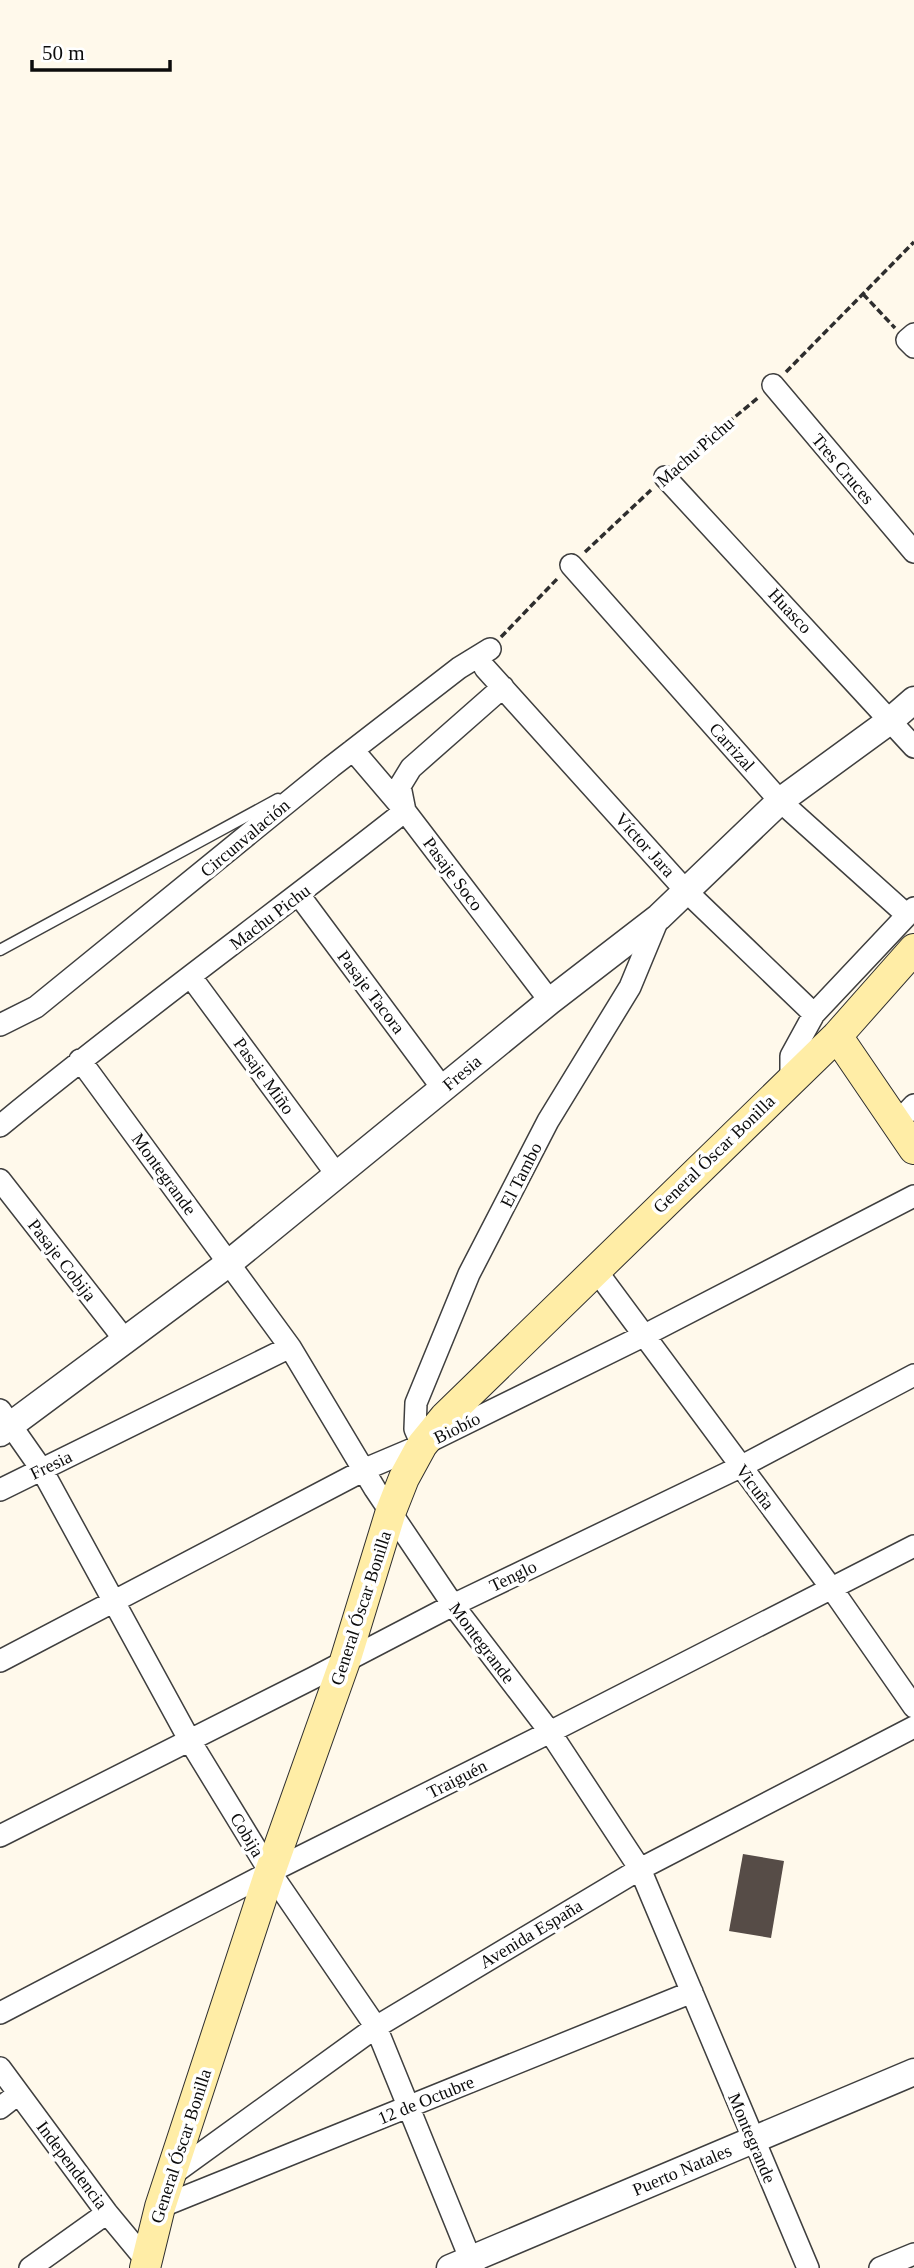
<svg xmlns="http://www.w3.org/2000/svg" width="914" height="2268" viewBox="0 0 914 2268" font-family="Georgia,serif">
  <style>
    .building { fill: #564c47 }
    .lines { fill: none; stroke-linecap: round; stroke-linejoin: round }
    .service-casing { stroke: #3f3f3f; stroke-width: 13 }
    .minor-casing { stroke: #3f3f3f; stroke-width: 24 }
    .tertiary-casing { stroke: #3f3f3f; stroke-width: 29 }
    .secondary-casing { stroke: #2e2e2e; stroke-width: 32 }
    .path { stroke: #2e2e2e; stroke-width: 3.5; stroke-dasharray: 7 3.5; stroke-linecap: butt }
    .service { stroke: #fff; stroke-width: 10 }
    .minor { stroke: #fff; stroke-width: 21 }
    .tertiary { stroke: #fff; stroke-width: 26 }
    .secondary { stroke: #ffeda6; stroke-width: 30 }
    .labels { text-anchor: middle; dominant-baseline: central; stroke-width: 7; stroke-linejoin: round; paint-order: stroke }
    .street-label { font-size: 18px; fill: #0c0c0c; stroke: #fff }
  </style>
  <rect width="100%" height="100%" fill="#fff9eb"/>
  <path class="building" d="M743,1854L784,1861L771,1938L729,1931Z"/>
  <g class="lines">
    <defs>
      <path id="service" d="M0,950L278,799"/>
      <path id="minor" d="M914,334L907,340L914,347
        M773,385L914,552
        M665,477L914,747
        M571,565L780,801L907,915
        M485,668L686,891L814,1014
        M353,750L405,811L550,1001
        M299,895L443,1089
        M191,977L337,1175
        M0,1025L36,1007L331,767L459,668L490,649
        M80,1060L290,1347L375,1489L453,1605L550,1732L640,1869L808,2268
        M791,1080V1056L814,1014L914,908
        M896,1124L914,1105
        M0,1126C132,1017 271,917 405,811L400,786L411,768L503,687
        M0,1180L125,1340
        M595,1269L832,1589L914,1707
        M0,1410L42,1470L190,1741L270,1872L376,2027L474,2268
        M422,1445L415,1429L416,1403L469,1274L548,1121L630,987L659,917
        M0,1490L290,1347
        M0,1661L370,1467L422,1445L643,1336L914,1196
        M0,1836L313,1678L453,1605L740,1467L914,1375
        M0,2013L270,1872L550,1732L914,1546
        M0,2068L107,2213L146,2260
        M0,2108L18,2094
        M170,2176L376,2027L640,1869L914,1727
        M160,2207L692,1992
        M30,2268L107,2213
        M880,2268L914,2254"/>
      <path id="tertiary" d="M0,1433L229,1263L550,1001L659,917L780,801L891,720L914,700
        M450,2268L914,2072"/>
      <path id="secondary" d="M837,1036L914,1149
        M145,2268L160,2207L270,1872L345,1661L391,1511L404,1478L422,1445L445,1417L837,1036L914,949"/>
    </defs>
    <use href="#service" class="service-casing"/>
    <use href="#minor" class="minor-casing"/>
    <use href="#tertiary" class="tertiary-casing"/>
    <use href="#secondary" class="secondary-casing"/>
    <path class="path" d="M863,294L895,328
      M786,372L914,242
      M679,463L759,397
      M585,552L651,490
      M501,637L559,577"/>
    <use href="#service" class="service"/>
    <use href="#minor" class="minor"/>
    <use href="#tertiary" class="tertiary"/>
    <use href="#secondary" class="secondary"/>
  </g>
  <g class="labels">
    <g class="street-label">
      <text transform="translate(695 452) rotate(-41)">Machu Pichu</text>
      <text transform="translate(843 469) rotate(50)">Tres Cruces</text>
      <text transform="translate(790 611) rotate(47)">Huasco</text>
      <text transform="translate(732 747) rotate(48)">Carrizal</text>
      <text transform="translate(245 838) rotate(-40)">Circunvalación</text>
      <text transform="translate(645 845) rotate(48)">Víctor Jara</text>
      <text transform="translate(453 874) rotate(53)">Pasaje Soco</text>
      <text transform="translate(270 917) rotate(-37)">Machu Pichu</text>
      <text transform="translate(371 992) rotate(53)">Pasaje Tacora</text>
      <text transform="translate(462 1073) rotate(-40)">Fresia</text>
      <text transform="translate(264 1076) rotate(54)">Pasaje Miño</text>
      <text transform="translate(714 1154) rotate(-44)">General Óscar Bonilla</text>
      <text transform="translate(164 1174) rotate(54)">Montegrande</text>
      <text transform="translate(521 1175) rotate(-63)">El Tambo</text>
      <text transform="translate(62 1260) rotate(52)">Pasaje Cobija</text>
      <text transform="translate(457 1428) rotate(-26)">Biobío</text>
      <text transform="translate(51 1465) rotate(-26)">Fresia</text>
      <text transform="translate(755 1487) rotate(53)">Vicuña</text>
      <text transform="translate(513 1576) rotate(-26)">Tenglo</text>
      <text transform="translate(361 1608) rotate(-72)">General Óscar Bonilla</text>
      <text transform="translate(482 1643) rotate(53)">Montegrande</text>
      <text transform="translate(457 1779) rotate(-27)">Traiguén</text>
      <text transform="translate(247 1835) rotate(59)">Cobija</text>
      <text transform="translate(531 1934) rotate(-31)">Avenida España</text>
      <text transform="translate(426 2100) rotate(-22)">12 de Octubre</text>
      <text transform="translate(752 2138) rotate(67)">Montegrande</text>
      <text transform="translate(181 2146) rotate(-72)">General Óscar Bonilla</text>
      <text transform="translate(72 2165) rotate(53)">Independencia</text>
      <text transform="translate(682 2170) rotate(-23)">Puerto Natales</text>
    </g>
  </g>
  <path d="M32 60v10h138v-10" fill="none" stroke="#0c0c0c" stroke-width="3.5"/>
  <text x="42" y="60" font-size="21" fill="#0c0c0c" stroke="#ffffff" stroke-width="5" paint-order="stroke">50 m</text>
</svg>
